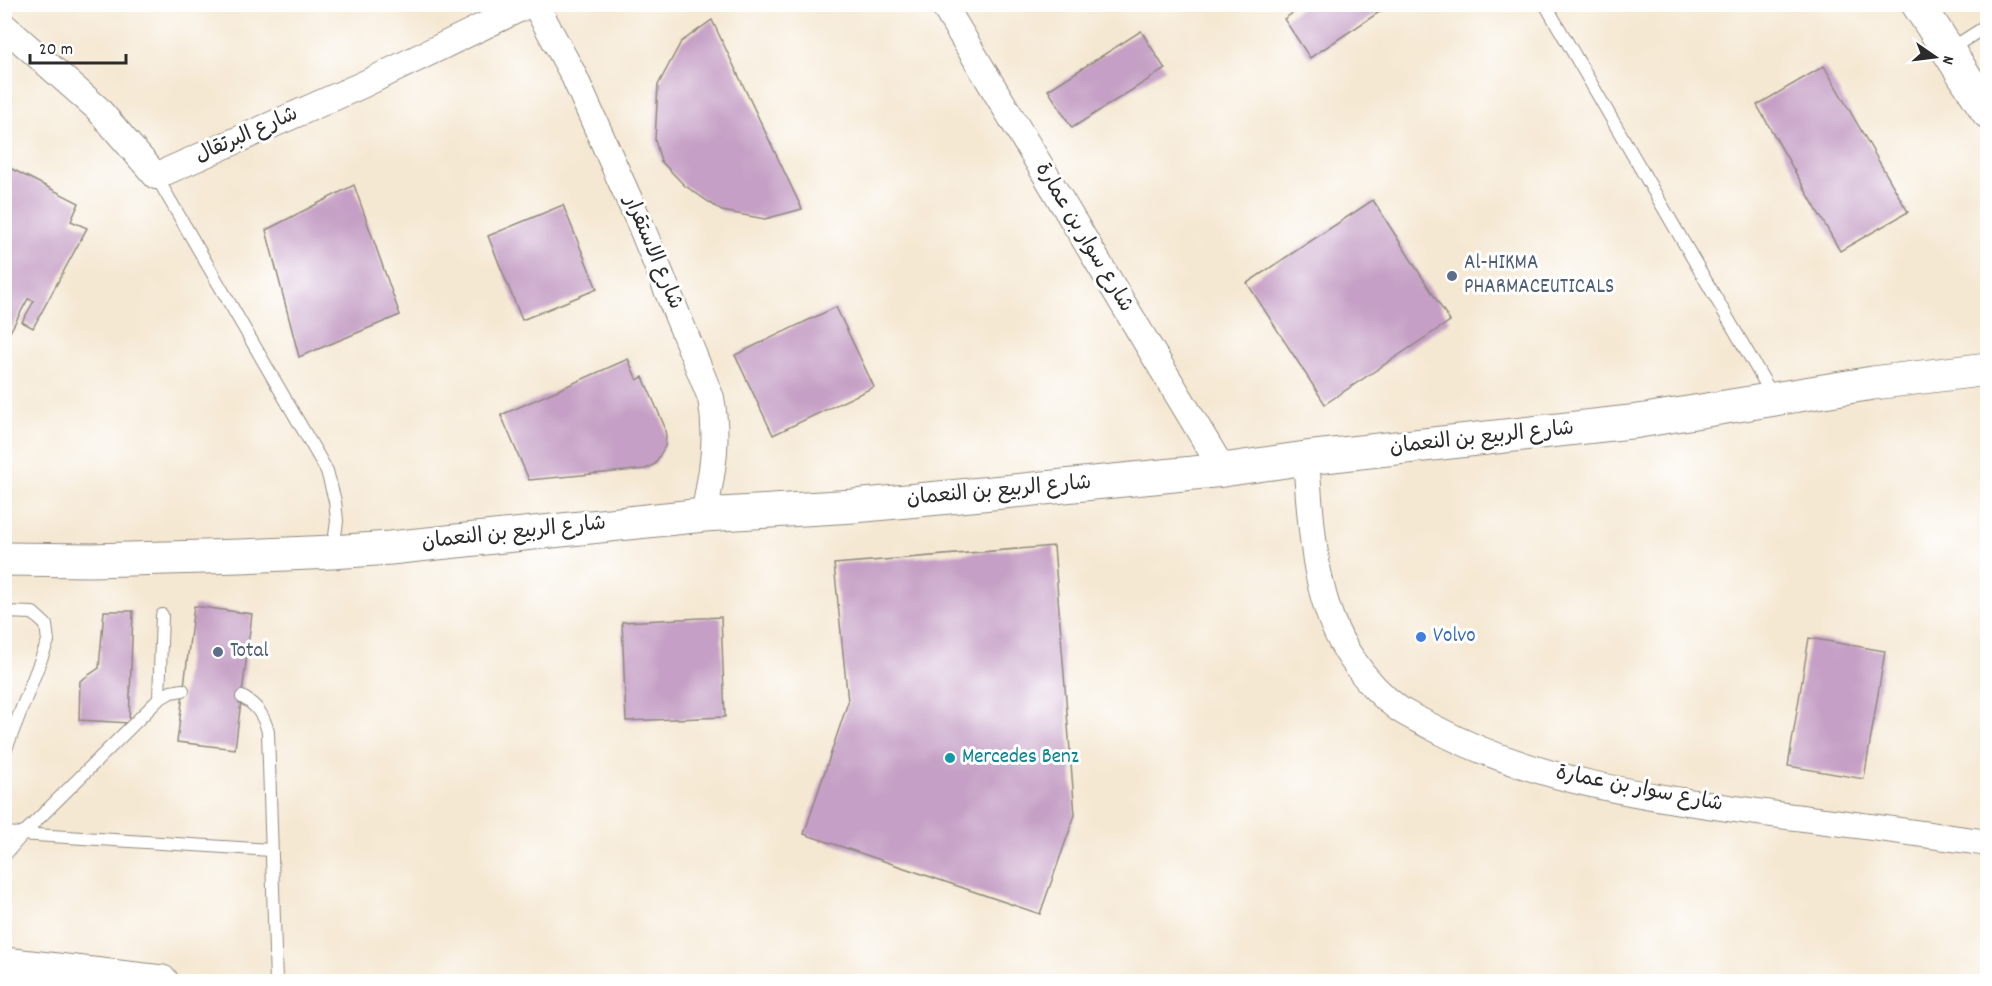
<svg xmlns="http://www.w3.org/2000/svg" width="1992" height="986" viewBox="0 0 1992 986" font-family="Dekko,'Playpen Sans Arabic',sans-serif">
  <style>
    .building { fill: #c59fc5 }
    .lines { fill: none; stroke-linecap: round; stroke-linejoin: round }
    .lane-casing { stroke: #908a7f; stroke-width: 14 }
    .street-casing { stroke: #908a7f; stroke-width: 28 }
    .secondary-casing { stroke: #908a7f; stroke-width: 35 }
    .highway-casing { stroke: #908a7f; stroke-width: 35 }
    .lane { stroke: #fff; stroke-width: 12 }
    .street { stroke: #fff; stroke-width: 26 }
    .secondary { stroke: #fff; stroke-width: 33 }
    .highway { stroke: #fff; stroke-width: 33 }
    .service-dot { fill: #5c6f8a; stroke: #fff; stroke-width: 2 }
    .shop-dot { fill: #3f7fe0; stroke: #fff; stroke-width: 2 }
    .culture-dot { fill: #0f9aa8; stroke: #fff; stroke-width: 2 }
    .labels { text-anchor: middle; dominant-baseline: central; stroke-width: 6; stroke-linejoin: round; paint-order: stroke }
    .street-label { font-size: 21px; fill: #2b2b2b; stroke: #fff }
    .service-label { font-size: 21px; fill: #4e5e75; stroke: #fff; text-anchor: start }
    .shop-label { font-size: 21px; fill: #366cbe; stroke: #fff; text-anchor: start }
    .culture-label { font-size: 21px; fill: #0d838f; stroke: #fff; text-anchor: start }
  </style>
  <rect width="100%" height="100%" fill="#fff"/>
  <filter id="ink" filterUnits="userSpaceOnUse"><feTurbulence type="fractalNoise" baseFrequency=".0167" numOctaves="2"/><feDisplacementMap in="SourceGraphic" scale="12" xChannelSelector="R" yChannelSelector="G"/><feConvolveMatrix kernelMatrix="1 2 1 2 8 2 1 2 1" color-interpolation-filters="sRGB"/></filter>
  <filter id="wash" filterUnits="userSpaceOnUse"><feTurbulence type="fractalNoise" baseFrequency=".008" numOctaves="4" result="noise"/><feDisplacementMap in="SourceGraphic" scale="24" xChannelSelector="R" yChannelSelector="G"/><feGaussianBlur stdDeviation="1.35" result="paint"/><feColorMatrix in="noise" values="0 0 0 0 0 0 0 0 0 0 0 0 0 0 0 0 0 1.4 0 .05"/><feComposite in="paint" operator="in"/></filter>
  <g filter="url(#wash)">
    <rect width="100%" height="100%" fill="#f5e8d3"/>
    <g id="blocks">
      <path class="building" d="M1305,5H1390L1310,58L1284,19Z
        M712,20L802,209L765,219L722,211L684,185L661,161L655,140L658,85L681,42Z
        M1141,31L1165,69L1072,128L1048,90Z
        M1824,66L1908,212L1840,251L1757,105Z
        M4,165L79,203L71,221L87,228L33,328L22,322L34,301L28,299L4,343Z
        M354,185L400,315L299,357L266,230Z
        M1373,200L1450,321L1325,404L1247,283Z
        M563,205L597,289L522,320L488,236Z
        M836,307L874,387L773,435L735,355Z
        M628,359L637,380L643,377L664,425L666,436L665,446L655,464L646,469L529,480L501,415Z
        M1054,546L1075,815L1040,914L804,834L848,702L834,564Z
        M194,606L252,614L235,749L177,742Z
        M104,611H133L129,723L79,720L80,681L99,668Z
        M721,617L725,717L626,721L622,622Z
        M1809,638L1885,651L1864,779L1788,766Z"/>
    </g>
  </g>
  <g filter="url(#ink)">
    <use href="#blocks" fill-opacity="0" stroke="#908a7f" stroke-width="1.5"/>
    <g class="lines">
      <defs>
        <path id="lane" d="M1545,4L1774,398
          M1949,50L1988,25
          M156,176L327,471L335,501L337,521L333,550
          M4,612L33,613L46,625L48,641L4,754
          M242,697C257,705 264,716 268,732L276,982
          M159,699L162,615
          M4,833L271,850
          M4,856L22,835L159,699L171,692L183,690"/>
        <path id="street" d="M535,4L573,74L641,226L711,398C719,441 712,473 704,515
          M943,4L1223,470
          M4,26L97,108L156,176L362,85L529,4
          M1306,458C1311,523 1313,604 1352,659C1364,677 1381,696 1399,709C1409,716 1423,722 1434,728C1537,783 1658,798 1771,814C1844,823 1916,833 1988,843"/>
        <path id="secondary" d="M1918,4L1988,112
          M4,559L92,560L241,556L332,552L390,548L704,515L854,506L1024,490L1223,470L1306,458L1639,421L1873,383L1988,369"/>
        <path id="highway" d="M4,964L162,982"/>
      </defs>
      <use href="#lane" class="lane-casing"/>
      <use href="#street" class="street-casing"/>
      <use href="#secondary" class="secondary-casing"/>
      <use href="#highway" class="highway-casing"/>
      <use href="#lane" class="lane"/>
      <use href="#street" class="street"/>
      <use href="#secondary" class="secondary"/>
      <use href="#highway" class="highway"/>
    </g>
  </g>
  <g class="service-dot">
    <circle cx="1452" cy="276" r="6"/>
    <circle cx="218" cy="652" r="6"/>
  </g>
  <circle class="shop-dot" cx="1421" cy="637" r="6"/>
  <circle class="culture-dot" cx="950" cy="758" r="6"/>
  <g class="labels">
    <g class="street-label">
      <text transform="translate(247 136) rotate(-24)">شارع البرتقال</text>
      <text transform="translate(1083 238) rotate(59)">شارع سوار بن عمارة</text>
      <text transform="translate(652 253) rotate(67)">شارع الاستقرار</text>
      <text transform="translate(1482 439) rotate(-6)">شارع الربيع بن النعمان</text>
      <text transform="translate(999 492) rotate(-5)">شارع الربيع بن النعمان</text>
      <text transform="translate(514 534) rotate(-6)">شارع الربيع بن النعمان</text>
      <text transform="translate(1639 790) rotate(11)">شارع سوار بن عمارة</text>
    </g>
    <g class="service-label">
      <text x="1464" y="264">Al-HIKMA<tspan x="1464" dy="24">PHARMACEUTICALS</tspan></text>
      <text x="230" y="652">Total</text>
    </g>
    <g class="shop-label">
      <text x="1433" y="637">Volvo</text>
    </g>
    <g class="culture-label">
      <text x="962" y="758">Mercedes Benz</text>
    </g>
  </g>
  <rect width="1992" height="986" fill="none" stroke="#fff" stroke-width="24"/>
  <g transform="translate(1935 57) rotate(104)" stroke="#ffffff" stroke-width="4.5" paint-order="stroke">
  <path d="M0-4.5L10 22L0 15L-10 22Z" fill="#2b2b2b"/>
  <text y="-9" font-size="16" font-weight="bold" text-anchor="middle" fill="#2b2b2b">N</text>
  </g>
  <path d="M30 54v9h96v-9" fill="none" stroke="#2b2b2b" stroke-width="3"/>
  <text x="39" y="54" font-size="18" fill="#2b2b2b" stroke="#ffffff" stroke-width="4.5" paint-order="stroke">20 m</text>
</svg>
